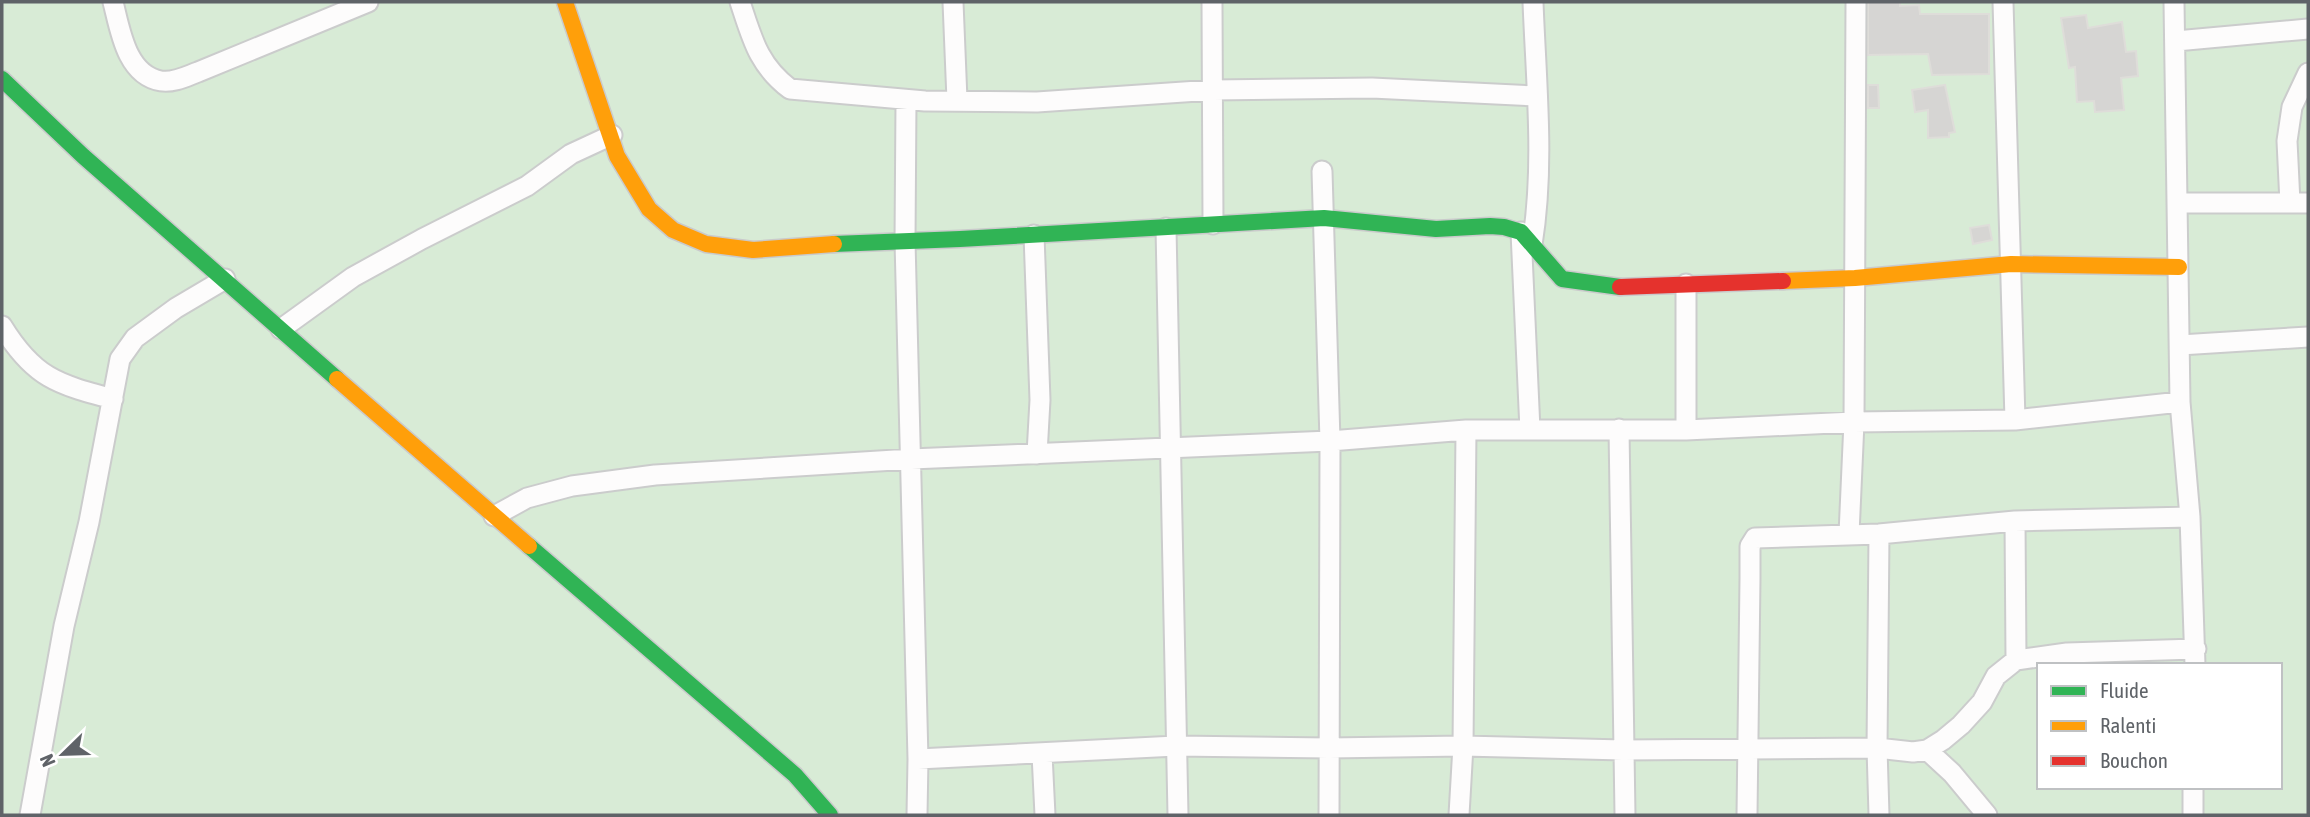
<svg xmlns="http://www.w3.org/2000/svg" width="2310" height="817" viewBox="0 0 2310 817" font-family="'Asap Condensed',sans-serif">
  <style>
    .green { fill: #d8ebd6; fill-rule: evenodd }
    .building { fill: #d6d5d3; stroke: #deddd9; stroke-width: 2 }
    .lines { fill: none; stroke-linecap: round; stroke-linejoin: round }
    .street-casing { stroke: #cbcccc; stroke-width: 23 }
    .fast-casing { stroke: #cacacb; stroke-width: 19 }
    .slow-casing { stroke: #cacacb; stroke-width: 19 }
    .jam-casing { stroke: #cacacb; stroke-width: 19 }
    .street { stroke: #fdfcfc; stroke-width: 19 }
    .fast { stroke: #30b455; stroke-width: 16 }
    .slow { stroke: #ff9f0a; stroke-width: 16 }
    .jam { stroke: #e5322d; stroke-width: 16 }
  </style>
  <rect width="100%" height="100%" fill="#efeeea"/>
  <path class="green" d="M2,2H2308V815H2ZM2039,665H2280V787H2039Z"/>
  <path class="building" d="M1868,2H1900V6L1919,5L1920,14H1989V74L1932,75L1928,54L1868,55Z
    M2086,15L2088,28L2122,22L2126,52L2136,51L2138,76L2121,78L2124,110L2095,112L2094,101L2077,102L2075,67L2069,68L2061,18Z
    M1868,85H1878L1879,108H1868Z
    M1945,85L1955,132L1949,133V137L1928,138V110L1915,112L1912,90Z
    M1989,225L1992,240L1973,244L1970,228Z"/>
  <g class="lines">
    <defs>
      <path id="street" d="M113,2C120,29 126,75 161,81C174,83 187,76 198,72L368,2
        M740,2C752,38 758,65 790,89L925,101L1037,102L1213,90L1372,88L1536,96
        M953,2L957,100
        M1212,2L1213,224
        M2003,2L2015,420
        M2174,2L2180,402L2190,517L2195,665
        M2176,41L2308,29
        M906,101L905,241L918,759L917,815
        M1322,171L1330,441L1329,815
        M2178,203H2308
        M2290,203L2287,141L2292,107L2308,73
        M1166,228L1178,815
        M1521,232L1530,430
        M1034,235L1040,400L1037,454
        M1532,245C1545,165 1536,82 1533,2
        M1686,284V430
        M2,326C34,378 57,384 113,399
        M281,329L353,277L422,239L527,186L571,154L612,135
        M2180,345L2308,337
        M1619,429L1625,815
        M494,516L527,498L572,486L655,475L911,459L1330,441L1466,430H1686L1854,422L2015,420L2180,402
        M2015,521L2016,660
        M1849,534L1854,422L1856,2
        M1879,534L1877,748L1879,815
        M1927,750L1952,773L1987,815
        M1042,754L1045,815
        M918,759L1176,746L1329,748L1463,746L1623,750L1877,748L1913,752L1927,750L1943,740L1961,725L1982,702L1996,676L2016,660L2067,653L2196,649
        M30,815L64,626L89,522L120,359L135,338L176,308L225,279
        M1459,815L1463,746L1466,430
        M1747,815L1750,578V546L1755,538L1879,534L2015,521L2190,517
        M2193,815V787"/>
      <path id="fast" d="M2,79L83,156L337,379
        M834,244L960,239L1324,218L1436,229L1490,226L1504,227L1521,232L1562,279L1620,287
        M529,546L795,775L830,815"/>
      <path id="slow" d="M565,2L617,156L649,209L673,230L706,244L753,250L834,244
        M1783,281L1855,278L2011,264L2179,267
        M337,379L529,546"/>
      <path id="jam" d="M1620,287L1783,281"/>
    </defs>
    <use href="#street" class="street-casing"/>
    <use href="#fast" class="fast-casing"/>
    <use href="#slow" class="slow-casing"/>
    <use href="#jam" class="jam-casing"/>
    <use href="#street" class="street"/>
    <use href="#fast" class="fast"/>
    <use href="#slow" class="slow"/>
    <use href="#jam" class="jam"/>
  </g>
  <rect width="2310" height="817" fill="none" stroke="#5f6368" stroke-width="7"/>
  <rect x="2037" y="663" width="245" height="126" fill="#ffffff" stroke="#bfc1c3" stroke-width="2"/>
  <rect x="2051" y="686" width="35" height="10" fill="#30b455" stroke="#bfc1c3" stroke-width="2"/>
  <text x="2100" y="698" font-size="21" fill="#5f6368">Fluide</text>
  <rect x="2051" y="721" width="35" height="10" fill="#ff9f0a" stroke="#bfc1c3" stroke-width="2"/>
  <text x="2100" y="733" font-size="21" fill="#5f6368">Ralenti</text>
  <rect x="2051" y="756" width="35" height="10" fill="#e5322d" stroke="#bfc1c3" stroke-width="2"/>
  <text x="2100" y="768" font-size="21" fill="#5f6368">Bouchon</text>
  <g transform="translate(63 754) rotate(247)" stroke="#ffffff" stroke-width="5" paint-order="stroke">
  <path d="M0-5L12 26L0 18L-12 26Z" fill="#5f6368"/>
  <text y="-10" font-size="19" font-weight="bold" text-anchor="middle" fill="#5f6368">N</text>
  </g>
</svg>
